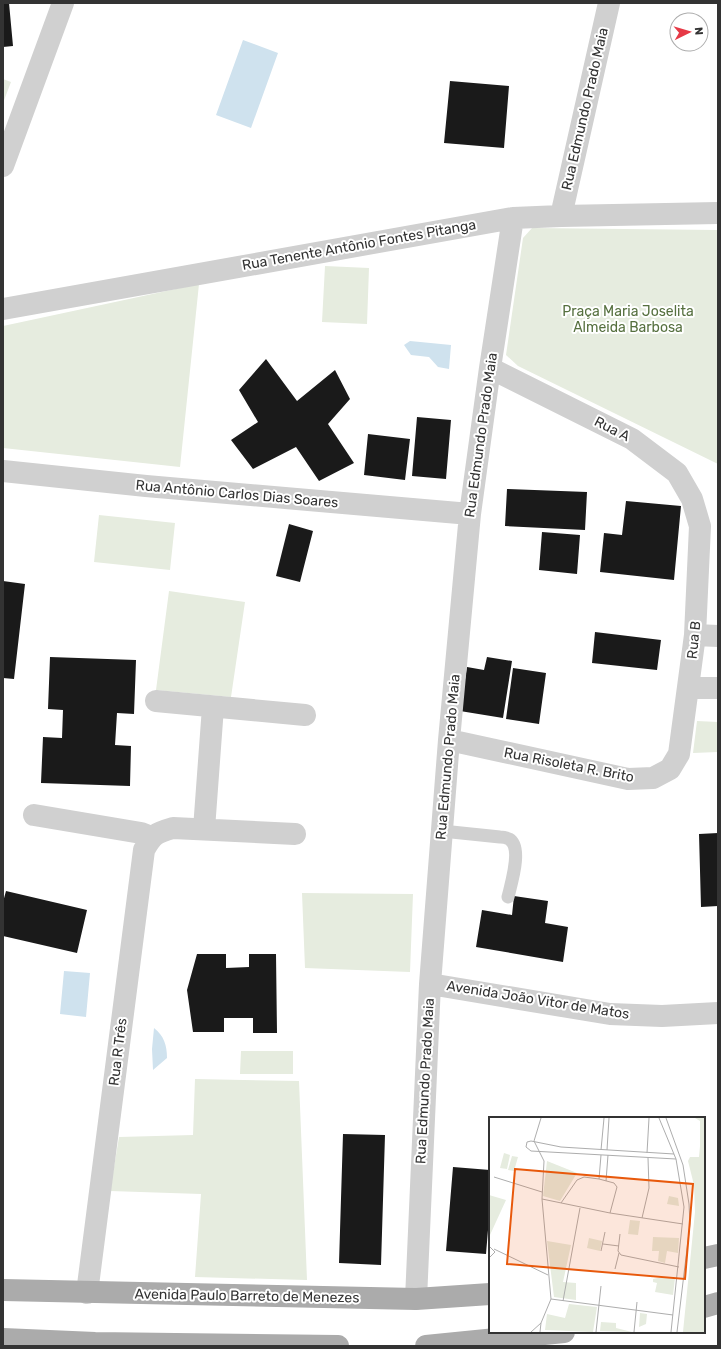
<svg xmlns="http://www.w3.org/2000/svg" width="721" height="1349" viewBox="0 0 721 1349" font-family="Rubik,sans-serif">
  <style>
    .green { fill: #e6ecdf }
    .water { fill: #cfe2ee }
    .building { fill: #1a1a1a }
    .lines { fill: none; stroke-linecap: round; stroke-linejoin: round }
    .lane { stroke: #d0d0d0; stroke-width: 13 }
    .street { stroke: #d0d0d0; stroke-width: 22 }
    .primary { stroke: #ababab; stroke-width: 22 }
    .labels { text-anchor: middle; dominant-baseline: central; stroke-width: 4; stroke-linejoin: round; paint-order: stroke }
    .street-label { font-size: 14px; fill: #333; stroke: #fff }
    .park-label { font-size: 14px; fill: #56703f; stroke: #fff }
    .inset-road { fill: none; stroke: #adadad; stroke-width: 1 }
    .view { fill: #e8590c; fill-opacity: 0.15; stroke: #e8590c; stroke-width: 2 }
    .inset-edge { fill: none; stroke: #333; stroke-width: 2 }
  </style>
  <rect width="100%" height="100%" fill="#fff"/>
  <path class="green" d="M3,79L11,82L3,103Z
    M532,228L718,230V464L518,366L506,355L523,238Z
    M325,266L369,268L367,324L322,322Z
    M199,284L180,467L3,448V326Z
    M99,515L175,523L170,570L94,562Z
    M169,591L245,602L231,697L156,690Z
    M697,721L718,722V752L693,753Z
    M302,893L413,894L410,972L305,968Z
    M241,1051H293V1074H240Z
    M195,1079L299,1081L307,1280L195,1277L201,1194L110,1191L119,1137L193,1135Z"/>
  <path class="water" d="M243,40L278,53L251,128L216,115Z
    M410,341L451,345L449,369L438,367L429,357L411,355L404,345Z
    M64,971L90,973L86,1017L60,1014Z
    M154,1028C164,1036 167,1045 167,1058L153,1070L152,1049Z"/>
  <path class="building" d="M3,3H9L13,46L3,47Z
    M450,81L509,86L504,148L444,143Z
    M266,359L297,401L335,370L350,399L328,424L354,463L319,481L296,447L253,469L231,440L258,422L239,390Z
    M417,417L451,420L446,479L412,476Z
    M368,434L410,439L405,480L364,475Z
    M507,489L587,492L585,530L505,526Z
    M626,501L681,506L674,580L600,572L604,533L622,535Z
    M289,524L313,531L300,582L276,576Z
    M542,532L580,535L577,574L539,570Z
    M3,581L25,584L14,679L3,678Z
    M595,632L661,640L657,670L592,663Z
    M50,657L136,660L134,714L117,713L115,745L131,746L130,786L41,783L43,737L62,738L63,710L48,709Z
    M487,657L512,661L503,718L460,711L467,667L484,670Z
    M513,668L546,673L539,724L506,719Z
    M718,833V906L701,907L699,834Z
    M6,891L87,910L77,953L3,936V902Z
    M514,896L548,901L545,923L568,927L563,962L476,947L482,910L512,915Z
    M197,954H226V968L249,967V954H276L277,1033H253V1018H224V1032H193L187,990Z
    M343,1134L385,1135L381,1265L339,1263Z
    M453,1167L490,1170V1206L486,1254L446,1251Z"/>
  <g class="lines">
    <path class="lane" d="M442,831L500,837C503,837 507,838 509,839C523,847 511,884 508,897"/>
    <path class="street" d="M3,166L63,3
      M561,216L609,3
      M3,309L513,218L561,216L718,213
      M3,471L146,486L470,514
      M695,635L718,636
      M688,688H718
      M156,701L305,715
      M449,740L628,779L653,778L670,769L679,754L695,635L700,526L692,499L677,473L632,439L490,368
      M34,815L141,833L151,837
      M204,829L213,707
      M430,984L610,1014L662,1016L718,1013
      M87,1293L144,850C153,834 156,833 173,828L295,834
      M416,1299L430,984L449,740L470,514L490,368L513,218"/>
    <path class="primary" d="M704,1258L718,1255
      M3,1290L416,1299L490,1294
      M704,1307L718,1303
      M3,1339L95,1343L338,1346
      M426,1346L564,1332"/>
  </g>
  <g class="labels">
    <g class="street-label">
      <text transform="translate(585 109) rotate(-77)">Rua Edmundo Prado Maia</text>
      <text transform="translate(359 245) rotate(-10)">Rua Tenente Antônio Fontes Pitanga</text>
      <text transform="translate(612 429) rotate(27)">Rua A</text>
      <text transform="translate(481 435) rotate(-82)">Rua Edmundo Prado Maia</text>
      <text transform="translate(237 494) rotate(5)">Rua Antônio Carlos Dias Soares</text>
      <text transform="translate(694 640) rotate(-84)">Rua B</text>
      <text transform="translate(448 757) rotate(-85)">Rua Edmundo Prado Maia</text>
      <text transform="translate(569 765) rotate(11)">Rua Risoleta R. Brito</text>
      <text transform="translate(538 1000) rotate(9)">Avenida João Vitor de Matos</text>
      <text transform="translate(118 1052) rotate(-83)">Rua R Três</text>
      <text transform="translate(425 1081) rotate(-87)">Rua Edmundo Prado Maia</text>
      <text transform="translate(247 1296) rotate(1)">Avenida Paulo Barreto de Menezes</text>
    </g>
    <g class="park-label">
      <text x="628" y="311">Praça Maria Joselita<tspan x="628" dy="16">Almeida Barbosa</tspan></text>
    </g>
  </g>
  <g transform="translate(489 1117)">
    <rect width="216" height="216" fill="#fff"/>
    <path d="M206,1H216V215H194L206,95L205,68L199,44L201,40H210L211,29V4ZM15,36L21,38L18,52L11,51ZM23,39L29,40L25,54L19,53ZM58,44L88,56L71,84L54,79ZM0,78L17,83L1,118H0ZM180,79L189,81L190,89L178,87ZM141,103L151,104L149,118L139,117ZM164,120L190,121L189,136L178,134L176,146L169,144L170,134H163ZM100,121L113,124L111,134L98,131ZM58,124L82,128L74,165L87,166V183L65,180ZM174,160L186,161L184,178L166,175L168,166L164,165V162ZM80,187L108,190L104,215L56,213L58,197L76,201ZM151,196L158,197L157,207L150,210ZM112,205L127,206V211L143,215L111,214Z" fill="#e6ecdf"/>
    <path class="inset-road" d="M170,1L187,42L195,90L182,215M177,1L194,48L200,87L201,107L188,215M112,33L115,1M118,33L120,1M158,36L160,1M185,37L72,30L42,24L38,25L37,30L42,34L187,42M5,60L53,75M110,62L112,38M117,64L119,38M53,82L121,96L194,107M72,86L88,63L95,60L110,62L125,66L128,70L121,96M153,101L160,71L159,41M131,117L129,134L132,138L190,150M114,127L130,129M0,129L6,135L0,141M5,132L59,158M112,134L116,115M126,152L130,136M62,182L184,198M74,184L91,91M42,215L52,206M51,215L52,206L62,182L53,82L55,44L45,24L52,1M107,215L112,169M145,215L148,185"/>
    <path class="view" d="M26,52L204,67L196,162L18,147Z"/>
    <rect width="216" height="216" class="inset-edge"/>
  </g>
  <rect width="721" height="1349" fill="none" stroke="#333333" stroke-width="8"/>
  <g transform="translate(689 32) rotate(85)"><circle r="19" fill="#ffffff" stroke="#adadad"/>
  <path d="M0-3L7 15L0 10L-7 15Z" fill="#e63946"/>
  <text y="-6" font-size="11" font-weight="bold" text-anchor="middle" fill="#333333">N</text>
  </g>
</svg>
